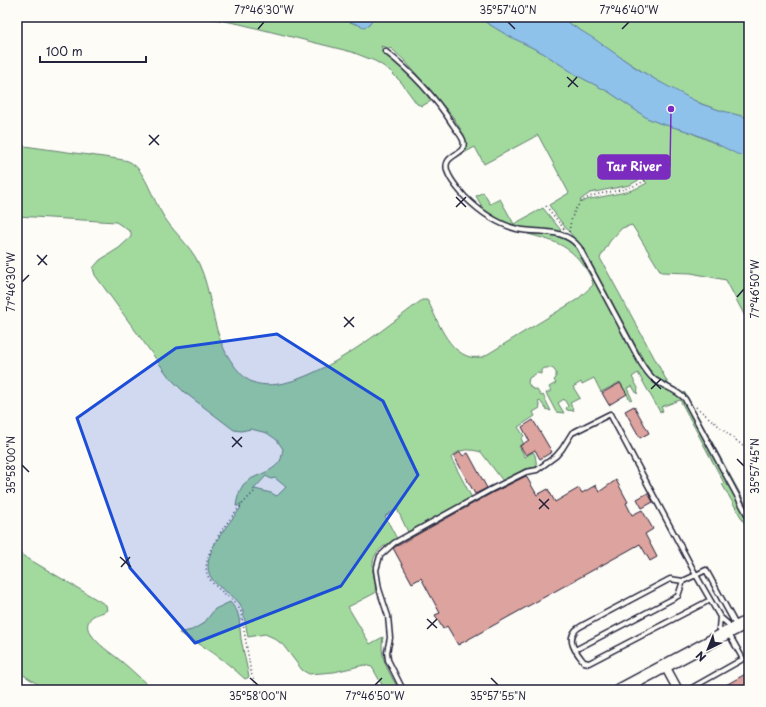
<svg xmlns="http://www.w3.org/2000/svg" width="766" height="707" viewBox="0 0 766 707" font-family="'Playpen Sans',sans-serif">
  <style>
    .green { fill: #a2da9e; stroke: #627e6c; fill-rule: evenodd }
    .water { fill: #8fc2eb; stroke: #6382a5 }
    .building { fill: #dda39e; stroke: #22223b }
    .lines { fill: none; stroke-linecap: round; stroke-linejoin: round }
    .service-casing { stroke: #22223b; stroke-width: 7 }
    .minor-casing { stroke: #22223b; stroke-width: 11 }
    .secondary-casing { stroke: #22223b; stroke-width: 15 }
    .path { stroke: #22223b; stroke-width: 1.5; stroke-dasharray: 1 3; stroke-linecap: butt }
    .service { stroke: #fdfcf7; stroke-width: 4 }
    .minor { stroke: #fdfcf7; stroke-width: 8 }
    .secondary { stroke: #fdfcf7; stroke-width: 12 }
    .marked { fill: #1d4ed8; fill-opacity: 0.2; stroke: #1d4ed8; stroke-width: 3; stroke-linejoin: round }
    .ticks { fill: none; stroke: #22223b; stroke-width: 1.5 }
    .leader { fill: none; stroke: #7b2cbf; stroke-width: 1.5 }
    .callout-dot { fill: #7b2cbf; stroke: #fdfcf7; stroke-width: 1.5 }
    .callout { fill: #7b2cbf; stroke: #7b2cbf; stroke-width: 1.5 }
    .callout-label { font-size: 12px; text-anchor: middle; font-weight: bold; fill: #fff }
    .neatline { fill: none; stroke: #22223b; stroke-width: 1.5 }
    .ticks-label { font-size: 10px; text-anchor: middle; fill: #22223b }
  </style>
  <rect width="100%" height="100%" fill="#fdfcf7"/>
  <filter id="ink" filterUnits="userSpaceOnUse"><feTurbulence type="fractalNoise" baseFrequency=".025" numOctaves="2"/><feDisplacementMap in="SourceGraphic" scale="8" xChannelSelector="R" yChannelSelector="G"/><feConvolveMatrix kernelMatrix="1 2 1 2 8 2 1 2 1" color-interpolation-filters="sRGB"/></filter>
  <g filter="url(#ink)">
    <path class="green" d="M204,17H338L355,24L369,25L373,17H477L507,35L543,53L578,76L609,92L647,118L659,123L687,131L749,158V324L726,280L691,273L661,272L632,225L622,228L610,241L600,258L669,385C658,381 652,374 646,365L584,250C572,235 559,221 549,205L569,193L538,135L484,164L475,147L462,154L465,147L464,135L453,117L406,62L392,49L381,46C385,57 397,62 405,70C415,79 424,90 431,101L422,106L417,104L401,82L388,69L375,61L352,52L240,24ZM642,178L647,183C630,193 619,193 601,197C594,199 589,198 583,202L580,200L590,193L630,185Z
      M559,17H749V118C733,114 717,110 702,104C651,82 607,46 559,17Z
      M17,145L118,159C122,160 127,160 130,162C144,169 152,197 160,210C170,230 190,244 199,264C212,292 211,323 225,351C230,361 242,378 252,382C299,400 386,327 422,300H427L429,303C438,322 448,351 470,357C474,358 479,357 483,357L578,299L593,285C592,278 588,272 584,266C568,244 553,241 528,234C549,234 562,233 578,249L649,378C659,387 673,390 683,399L749,521V531L722,484L724,483L680,400L661,407L663,411L660,412L638,373L632,377L638,388L637,394L632,386L627,388L632,399L630,400L620,382L601,392L594,378L582,384L581,382L573,387L580,398L570,403L574,411L567,410L566,408L568,406L564,399L558,403L564,413L556,412L546,393L551,391L549,387L556,383L554,380L556,378V372L552,368H545L541,370V374L537,373L529,378L528,383L531,388L537,390L541,396L543,395L551,411L546,409L540,401L538,402L540,408L533,412L535,416L518,427L524,436L521,438L523,443L519,446L525,457L533,452L535,455L537,467L525,469L503,481L481,452C470,449 459,448 451,458L472,498L408,532L397,509L385,516L397,539C379,548 369,554 374,577C375,583 376,587 375,593L348,607L370,644L383,637C379,658 389,672 399,690H385L372,667L364,665L334,672L309,674L302,670L283,645L274,638L265,634L248,637C246,628 244,611 240,604C233,594 219,589 212,579C197,558 228,525 240,509L241,503L238,506H236C237,499 239,491 243,485C253,474 272,474 280,461C282,458 282,452 283,449L277,440L267,433L251,429L241,431L234,430L184,392L169,377L95,275L93,268L100,260L119,248L131,237V232L116,222L17,216ZM266,476L271,479L275,478L286,487L277,496L271,493L255,489L253,490Z
      M483,192L490,204L500,199L514,224L543,208L564,234L557,231L518,227L505,223L484,210L476,196Z
      M684,392L688,398L749,510V512Z
      M17,552L106,605L107,610C101,615 91,613 88,623C87,627 88,631 91,634C98,645 110,652 121,661C132,670 142,680 153,690H47L17,671Z
      M230,602L237,611L239,618L241,639L249,677L245,679C222,658 207,647 179,633L192,630L204,623L215,609Z"/>
    <path class="water" d="M338,17H373L369,25L364,27Z
      M477,17H559L593,38L636,68L658,81L701,104L719,110L749,118V158L737,154L705,138L687,131L659,123L647,118L609,92L578,76L543,53L507,35Z"/>
    <path class="building" d="M620,383L627,394L609,405L602,393Z
      M634,406L649,433L640,438L625,411Z
      M533,420L552,452L540,459L535,450L526,455L520,446L529,440L522,427Z
      M460,452L463,456L468,453L487,488L475,494L454,456Z
      M526,476L537,495L548,489L555,502L579,488L582,493L596,485L599,492L616,480L628,502L626,503L632,515L642,510L653,529L645,534L657,557L650,561L640,544L458,645L447,626L443,629L435,615L440,613L421,578L412,583L393,548L492,493Z
      M648,493L653,502L642,508L637,499Z
      M749,672V690H717Z"/>
    <g class="lines">
      <defs>
        <path id="service" d="M385,51C412,72 435,97 453,125C456,130 461,135 463,140C467,153 453,153 448,161C441,171 459,190 465,197C479,211 498,224 517,229C538,234 564,227 579,247L641,363C646,370 650,378 658,382C667,388 677,390 685,399L749,518
          M720,617L719,628L723,634
          M731,630L728,624L720,617L696,575L706,570L737,627
          M575,650L678,596L683,581
          M403,690L388,660L387,652L390,638L388,616L379,589L376,570L380,556L394,543L490,490L526,472L537,470L556,456L562,449L572,433L610,414L696,575L683,581L670,579L585,624C582,626 577,628 575,631C566,642 578,654 584,662L589,663L710,600
          M689,690L697,685
          M700,690L697,685L743,659L729,634"/>
        <path id="minor" d="M665,666L678,690"/>
        <path id="secondary" d="M620,690L749,621"/>
      </defs>
      <use href="#service" class="service-casing"/>
      <use href="#minor" class="minor-casing"/>
      <use href="#secondary" class="secondary-casing"/>
      <path class="path" d="M546,206L565,230
        M569,232C575,187 598,198 631,187C640,184 648,179 655,174
        M696,407L749,451
        M254,492C238,507 195,557 209,578C218,592 234,597 241,612L251,673L258,690"/>
      <use href="#service" class="service"/>
      <use href="#minor" class="minor"/>
      <use href="#secondary" class="secondary"/>
    </g>
  </g>
  <path class="marked" d="M277,334L383,401L418,475L341,586L195,643L130,568L77,418L176,348Z"/>
  <path class="ticks" d="M508,22L515,29M258,29L264,22M622,29L629,22M567,77L578,87M568,87L577,77M149,135L159,145M149,145L159,135M456,197L466,207M456,207L466,197M37,255L47,265M38,265L47,255M22,282L29,275M737,297L744,289M344,317L354,327M344,327L354,317M651,379L661,389M651,389L661,379M232,437L242,447M232,447L242,437M737,459L744,466M22,465L29,472M539,499L549,509M539,509L549,499M120,557L131,567M121,567L130,557M427,619L437,628M427,629L437,619M250,678L258,685M491,678L498,685M375,685L382,678"/>
  <path class="leader" d="M671 109L670 167"/>
  <circle class="callout-dot" cx="671" cy="109" r="4"/>
  <rect class="callout" x="598" y="155" width="72" height="24" rx="4"/>
  <g class="callout-label">
    <text x="634" y="171">Tar River</text>
  </g>
  <rect width="766" height="707" fill="none" stroke="#fdfcf7" stroke-width="44"/>
  <g transform="translate(708 649) rotate(223)" stroke="#fdfcf7" stroke-width="3" paint-order="stroke">
  <path d="M0-3L7 15L0 10L-7 15Z" fill="#22223b"/>
  <text y="-6" font-size="11" font-weight="bold" text-anchor="middle" fill="#22223b">N</text>
  </g>
  <path d="M40 56v6h106v-6" fill="none" stroke="#22223b" stroke-width="2"/>
  <text x="46" y="56" font-size="12" fill="#22223b" stroke="#fdfcf7" stroke-width="3" paint-order="stroke">100 m</text>
  <rect x="22" y="22" width="722" height="663" class="neatline"/>
  <g class="ticks-label">
    <text x="264" y="14">77°46'30"W</text>
    <text x="508" y="14">35°57'40"N</text>
    <text x="629" y="14">77°46'40"W</text>
    <text transform="translate(11 282) rotate(-90)" y="4">77°46'30"W</text>
    <text transform="translate(755 289) rotate(-90)" y="4">77°46'50"W</text>
    <text transform="translate(11 465) rotate(-90)" y="4">35°58'00"N</text>
    <text transform="translate(755 466) rotate(-90)" y="4">35°57'45"N</text>
    <text x="258" y="700">35°58'00"N</text>
    <text x="375" y="700">77°46'50"W</text>
    <text x="498" y="700">35°57'55"N</text>
  </g>
</svg>
